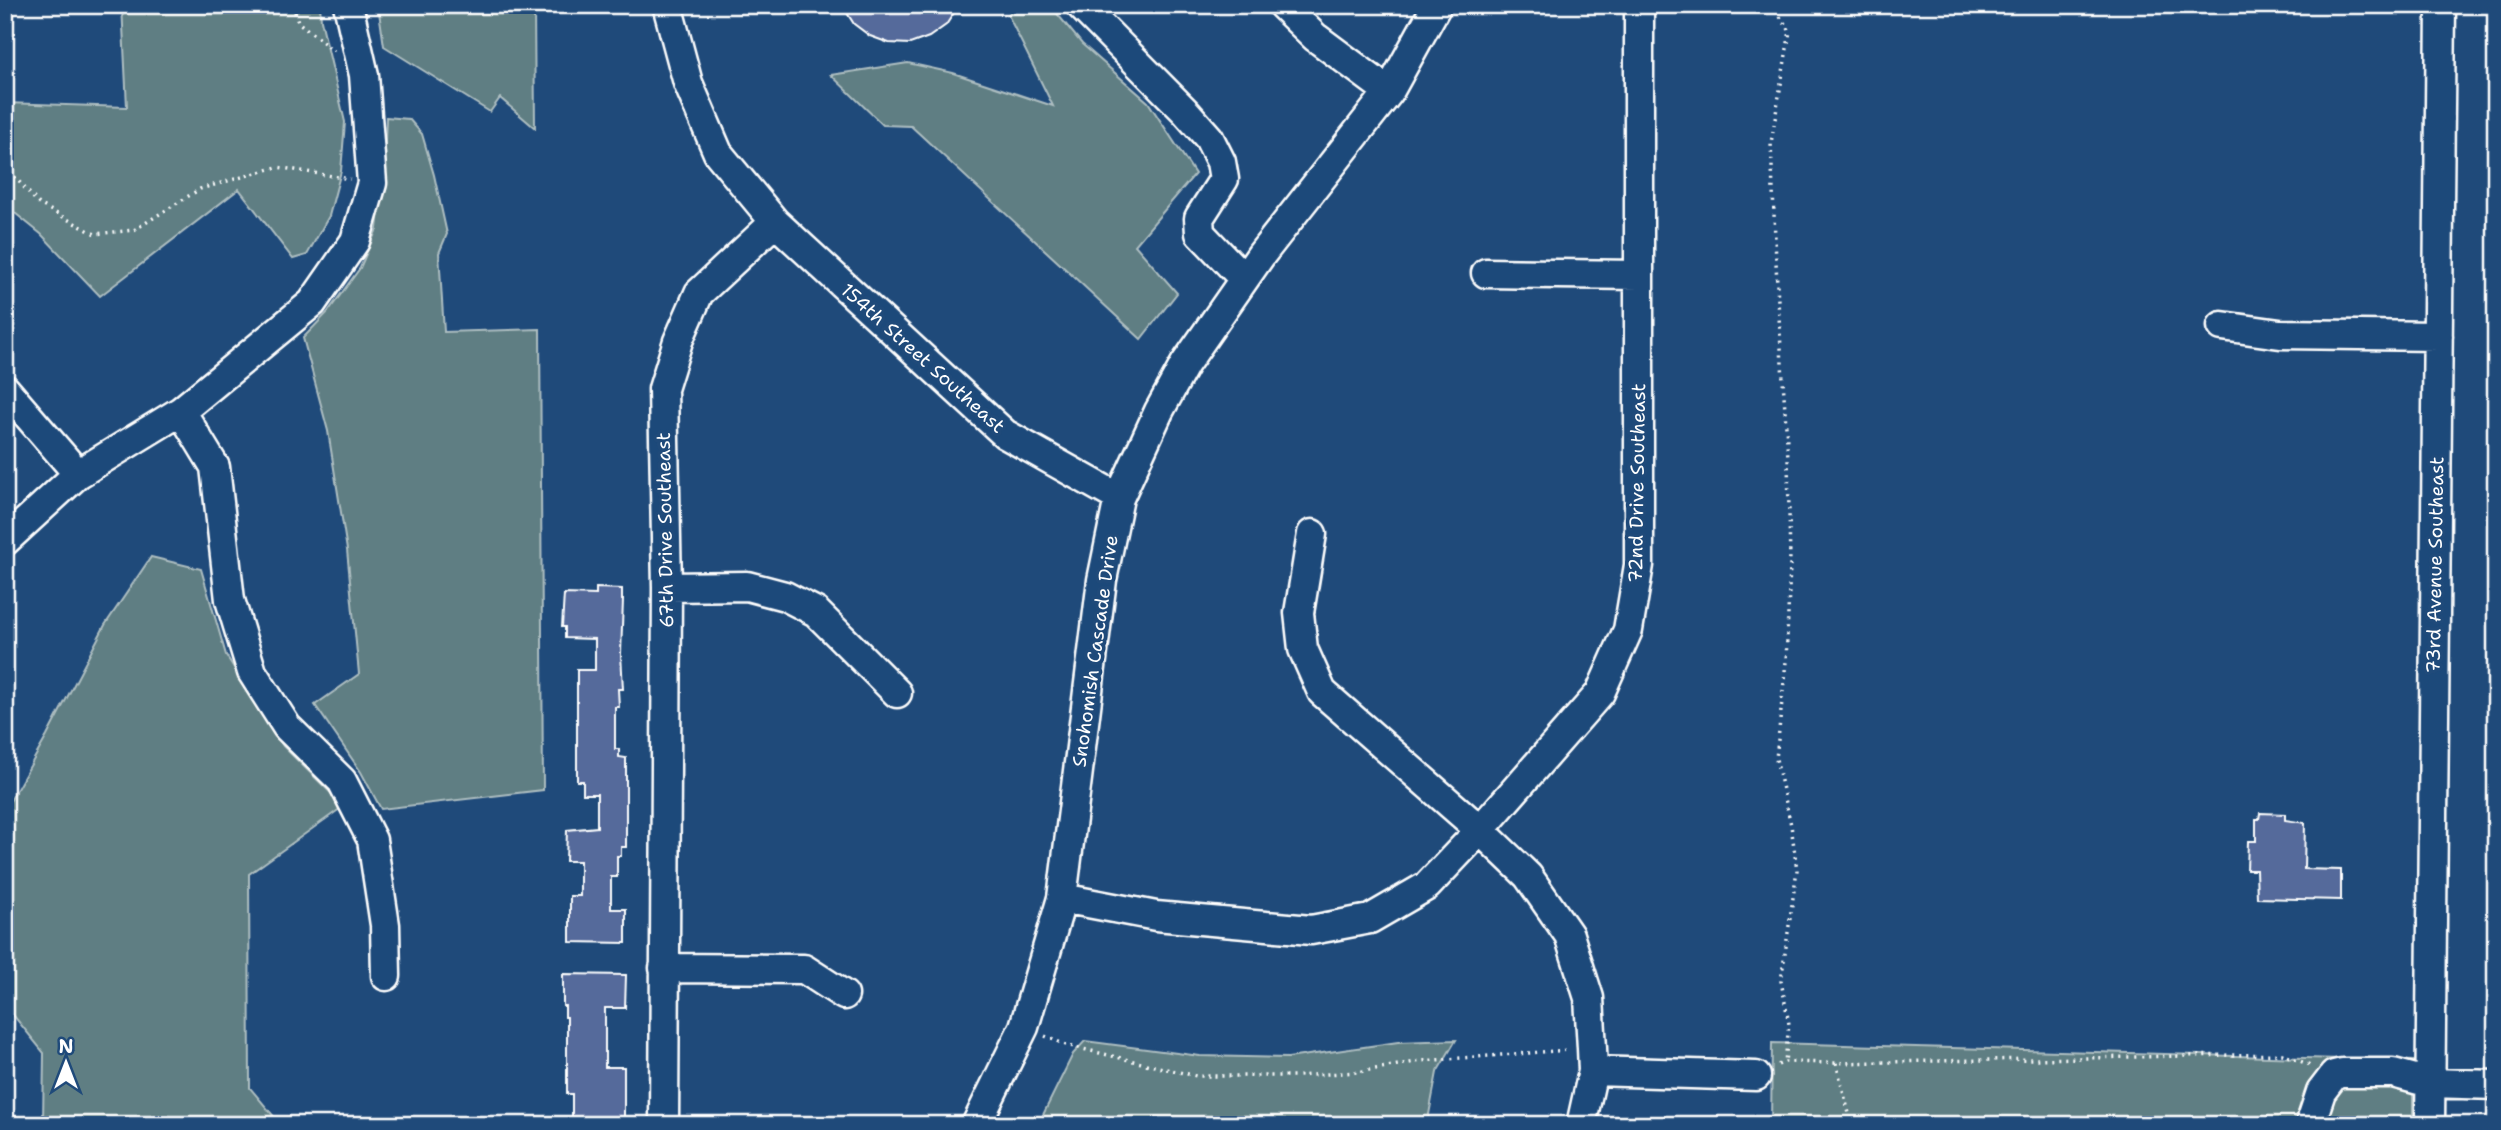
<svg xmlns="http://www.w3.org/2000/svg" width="2501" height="1130" viewBox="0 0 2501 1130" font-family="'Shantell Sans',sans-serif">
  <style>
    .green { fill: #5e7e83; stroke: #aebec1; stroke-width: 2 }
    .building { fill: #546b9b; stroke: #fff; stroke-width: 2 }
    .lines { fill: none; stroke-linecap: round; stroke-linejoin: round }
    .minor-casing { stroke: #fff; stroke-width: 33 }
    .path { stroke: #fff; stroke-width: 3.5; stroke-dasharray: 2 5; stroke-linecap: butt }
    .minor { stroke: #1f4a7a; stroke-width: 28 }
    .labels { text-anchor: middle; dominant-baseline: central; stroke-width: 7; stroke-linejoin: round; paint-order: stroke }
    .street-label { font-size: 19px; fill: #fff; stroke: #1f4a7a }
  </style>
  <rect width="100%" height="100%" fill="#1f4a7a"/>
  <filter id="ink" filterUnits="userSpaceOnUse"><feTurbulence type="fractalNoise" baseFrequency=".0143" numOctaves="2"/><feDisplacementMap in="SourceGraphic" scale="14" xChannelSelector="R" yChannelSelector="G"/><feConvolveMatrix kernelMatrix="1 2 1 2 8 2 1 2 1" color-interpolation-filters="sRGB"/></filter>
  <g filter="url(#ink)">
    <path class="green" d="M122,5H320L321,20L345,122L341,171L329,216L307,255L293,259L239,189L100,296L41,234L5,205V103L127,107Z
      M378,5H534L535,128L500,98L490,112L384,46Z
      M1017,5H1050L1082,44L1148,102L1195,174L1135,245L1177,293L1141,339L911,126L883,125L831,75L908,63L953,73L1053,106L1008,15Z
      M386,117L409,119L422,134L434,175L447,234L439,253L444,332L540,329L543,790L381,809L361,772L315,705L359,674L347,550L328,431L303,338L327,313L360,268L377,229L384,166Z
      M151,557L201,569L226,655L283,746L344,806L249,874L250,1088L281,1125H43L44,1053L5,1005V810L47,736L105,625Z
      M1456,1040L1437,1072L1427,1125H1038L1073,1054L1085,1041L1200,1056L1288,1058L1398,1042Z
      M1772,1043L2413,1061V1125H1771Z"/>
    <path class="building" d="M842,5H959L946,25L929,37L910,44L889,43L870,36L854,24Z
      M596,588L622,589V600H623L621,654L623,689H618L619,707H615V749H619V757L626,758V847H621V856H617V877H611V909H626V943L570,942V896H580V861H566L567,830L597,827V794H583V781H577V670H595V639L565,638V627H562L564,594L596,595Z
      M2260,813L2285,814V820L2305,823L2304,869L2341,870V900L2257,898L2256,870H2247L2248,841H2256V819H2259Z
      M563,974L626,975L625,1008H605V1067H624V1125H572V1094H567V1017H565V1006H563Z"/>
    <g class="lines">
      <defs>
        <path id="minor" d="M667,5L688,83L718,153L775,222L1005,434L1119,498
          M1080,5L1186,112L1209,138L1221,162L1224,179L1199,218L1200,233L1244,279
          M1282,5L1315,37L1389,92
          M1486,273L1639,275
          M2222,326L2280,334L2438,336
          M5,389L78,474
          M181,411L215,467L230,600L252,672L287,727L342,781L372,840L385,925L386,976
          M1312,534L1299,613L1303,649L1322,692L1480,830L1528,876L1569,935L1589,998L1592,1048L1593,1071L1581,1125
          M5,541L78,474L181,411L312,303L355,241L372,183L364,75L348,5
          M667,587L747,586L785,596L816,612L897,693
          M1062,898L1156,916L1311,930L1370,919L1427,886L1480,830L1600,693L1628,630L1639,565V5
          M664,968L804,969L844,995
          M1593,1071L1756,1076
          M664,1125L667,587L663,389L678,341L699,293L775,222
          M976,1125L1024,1027L1062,898L1102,580L1119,498L1159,411L1185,364L1261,255L1389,92L1437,5
          M2310,1125L2321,1092L2334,1075L2342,1073H2393L2430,1083L2496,1085
          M2430,1125L2441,5"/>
      </defs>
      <use href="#minor" class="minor-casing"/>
      <path class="path" d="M293,5L298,22L334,51
        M1772,5L1790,31L1771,143L1777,285L1788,458L1790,565L1786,662L1776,759L1791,825L1797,870L1781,981L1789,1024L1785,1062
        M5,166L39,204L95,234L134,230L200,189L277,167L350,179
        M1045,1036L1066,1045L1196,1076H1297L1358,1072L1421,1061L1569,1050
        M1836,1063L1852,1125
        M1778,1065L1785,1062L1836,1063L2282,1054L2313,1066"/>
      <use href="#minor" class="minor"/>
    </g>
  </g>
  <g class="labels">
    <g class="street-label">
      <text transform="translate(923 358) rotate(42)">154th Street Southeast</text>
      <text transform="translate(1637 483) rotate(-89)">72nd Drive Southeast</text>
      <text transform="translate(665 530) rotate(-91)">67th Drive Southeast</text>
      <text transform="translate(2435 565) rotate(-89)">73rd Avenue Southeast</text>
      <text transform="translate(1095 651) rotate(-82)">Snohomish Cascade Drive</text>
    </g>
  </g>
  <rect width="2501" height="1130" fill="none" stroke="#1f4a7a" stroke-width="28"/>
  <rect x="14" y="14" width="2473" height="1102" fill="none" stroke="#fff" stroke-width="2.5" filter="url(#ink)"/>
  <g transform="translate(66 1063)" stroke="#1f4a7a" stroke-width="5" paint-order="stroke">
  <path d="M0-5L12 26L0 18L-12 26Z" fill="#ffffff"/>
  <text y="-10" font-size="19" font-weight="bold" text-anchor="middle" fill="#ffffff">N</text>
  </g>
</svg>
